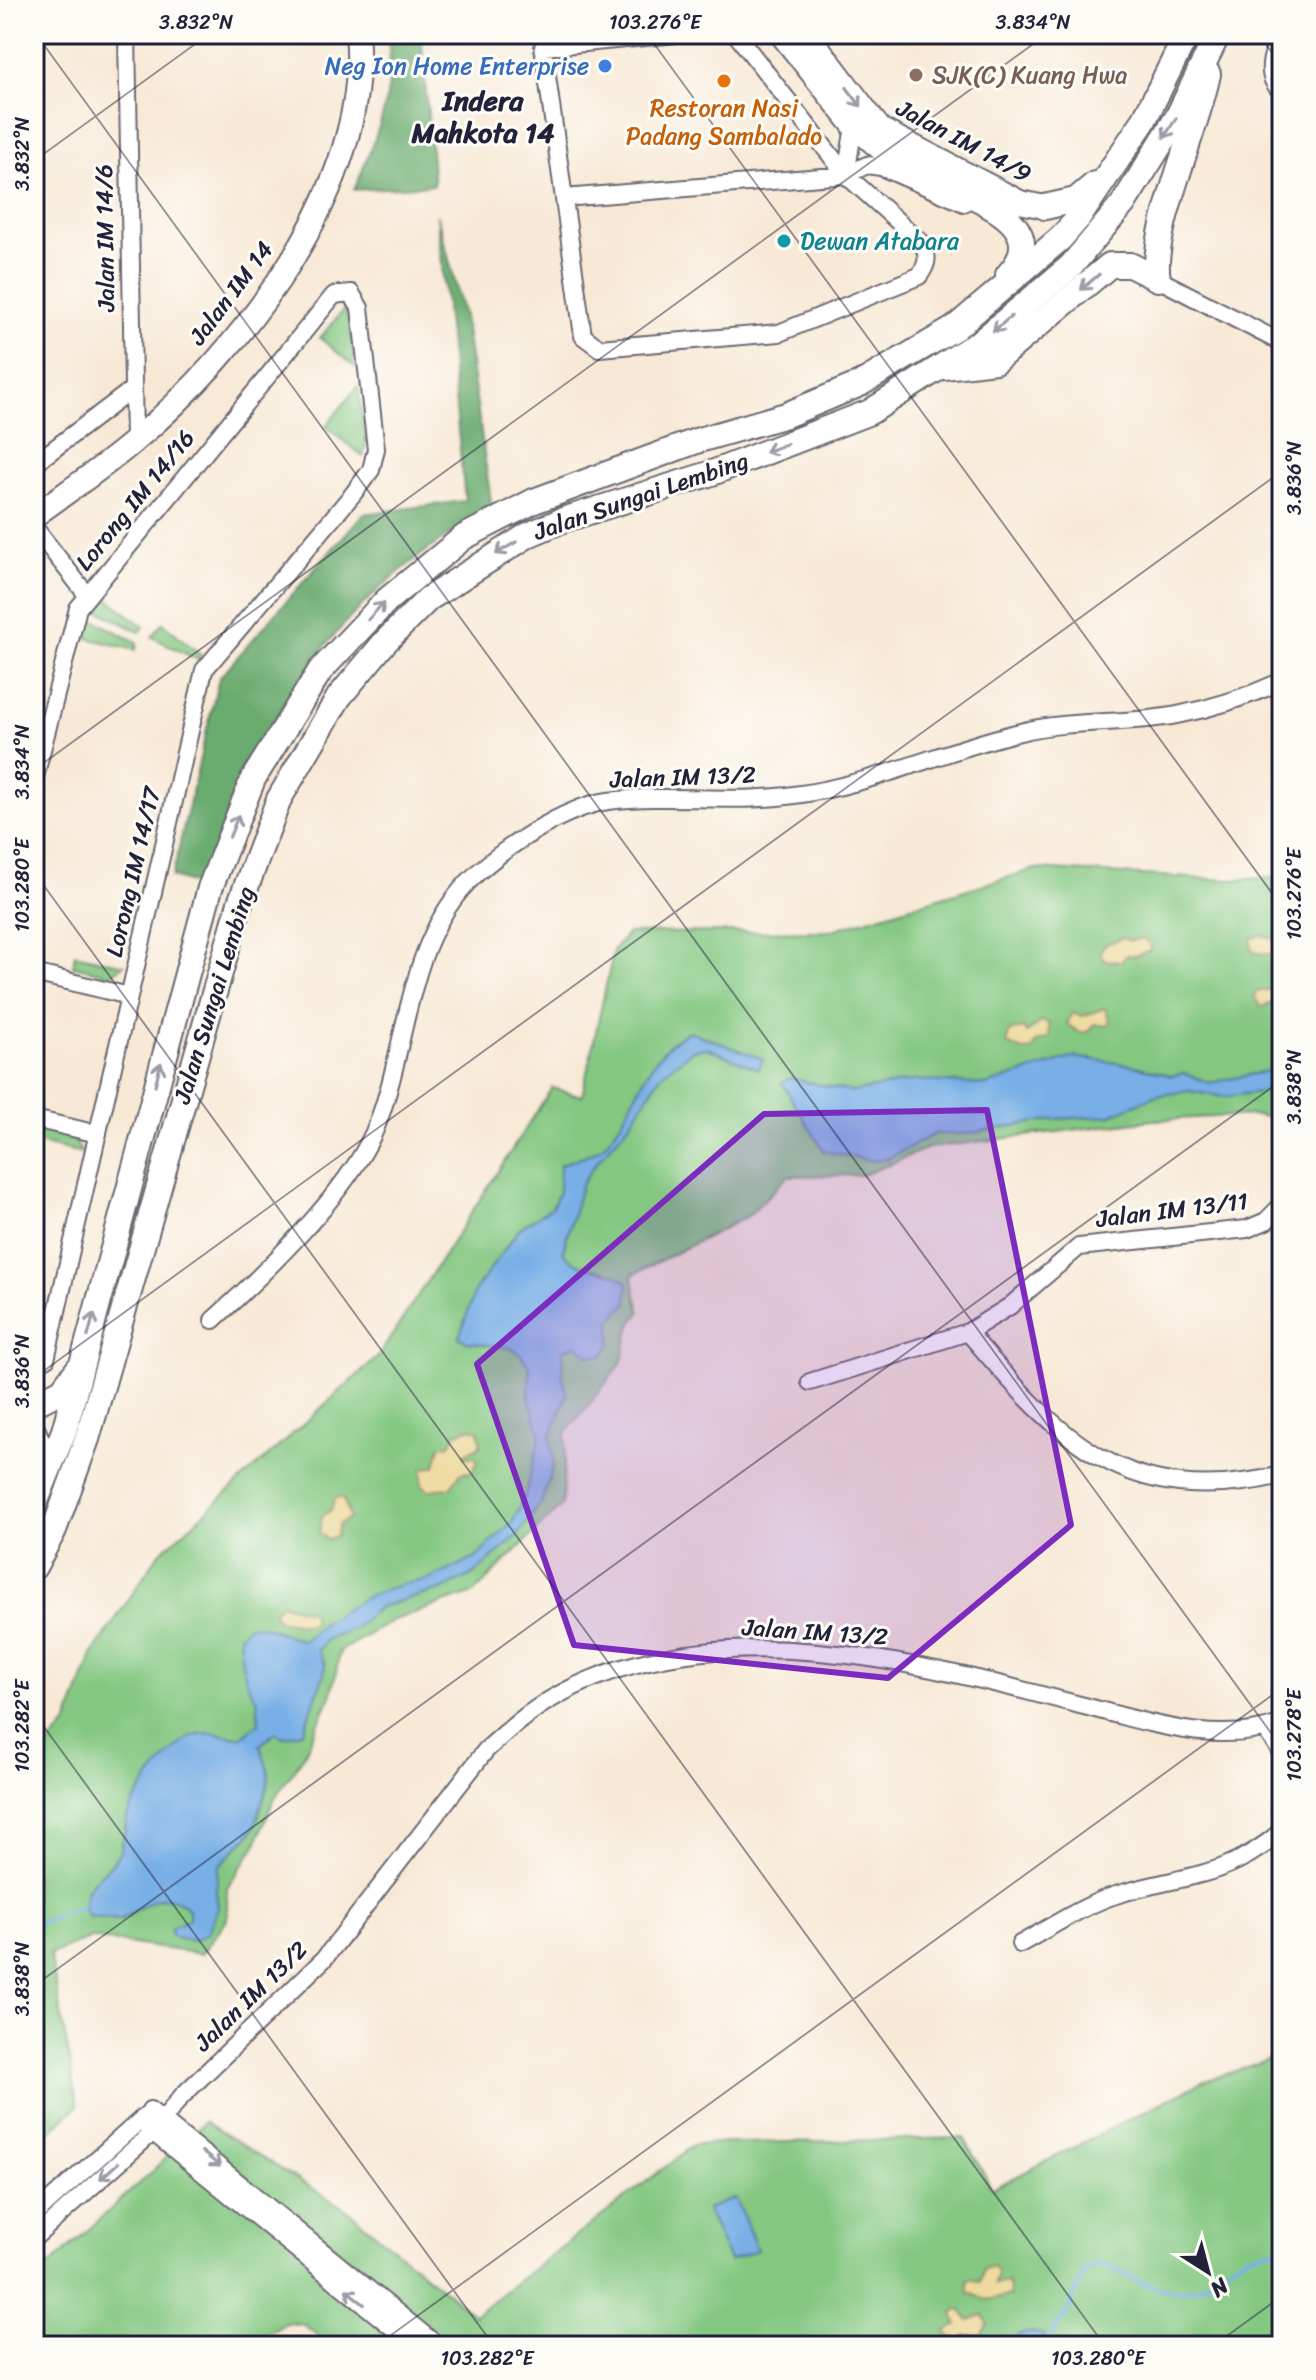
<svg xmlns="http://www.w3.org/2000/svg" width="1316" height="2380" viewBox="0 0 1316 2380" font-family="Sriracha,sans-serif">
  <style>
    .green { fill: #83c781; stroke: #52745e; stroke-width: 2 }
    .forest { fill: #6aac6f; stroke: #466755; stroke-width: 2 }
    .sand { fill: #eeda9e; stroke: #887e6c; stroke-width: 2 }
    .water { fill: #77afe6; stroke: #4c6890; stroke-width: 2 }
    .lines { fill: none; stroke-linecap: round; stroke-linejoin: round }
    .stream { stroke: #77afe6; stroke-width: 4 }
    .street-casing { stroke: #6d6871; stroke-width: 20 }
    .secondary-casing { stroke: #6d6871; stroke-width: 26 }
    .primary-casing { stroke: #6d6871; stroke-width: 28 }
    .street { stroke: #fff; stroke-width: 16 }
    .secondary { stroke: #fff; stroke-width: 22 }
    .primary { stroke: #fff; stroke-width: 24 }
    .oneway { stroke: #9c9ca7 }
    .marked { fill: #7b2cbf; fill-opacity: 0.2; stroke: #7b2cbf; stroke-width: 6; stroke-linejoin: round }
    .ticks { fill: none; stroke: #22223b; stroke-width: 2; stroke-opacity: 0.45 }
    .shop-dot { fill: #3f7fe0; stroke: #fdfcf7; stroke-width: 3 }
    .education-dot { fill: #8d6e63; stroke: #fdfcf7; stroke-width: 3 }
    .food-dot { fill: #e8710a; stroke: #fdfcf7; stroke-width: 3 }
    .culture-dot { fill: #0f9aa8; stroke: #fdfcf7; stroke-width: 3 }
    .labels { text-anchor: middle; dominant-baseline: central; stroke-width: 6; stroke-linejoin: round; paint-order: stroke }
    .shop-label { font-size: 24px; fill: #366cbe; stroke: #fdfcf7; text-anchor: end }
    .education-label { font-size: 24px; fill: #785e54; stroke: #fdfcf7; text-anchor: start }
    .food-label { font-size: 24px; fill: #c56008; stroke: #fdfcf7 }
    .street-label { font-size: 24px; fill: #22223b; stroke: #fdfcf7 }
    .culture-label { font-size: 24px; fill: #0d838f; stroke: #fdfcf7; text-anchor: start }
    .quarter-label { font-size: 28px; font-weight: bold; fill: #22223b; stroke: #fdfcf7 }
    .neatline { fill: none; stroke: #22223b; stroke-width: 3 }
    .ticks-label { font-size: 20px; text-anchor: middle; fill: #22223b }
  </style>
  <rect width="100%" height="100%" fill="#fdfcf7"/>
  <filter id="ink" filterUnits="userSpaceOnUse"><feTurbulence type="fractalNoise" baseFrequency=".0125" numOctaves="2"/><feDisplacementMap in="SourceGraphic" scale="16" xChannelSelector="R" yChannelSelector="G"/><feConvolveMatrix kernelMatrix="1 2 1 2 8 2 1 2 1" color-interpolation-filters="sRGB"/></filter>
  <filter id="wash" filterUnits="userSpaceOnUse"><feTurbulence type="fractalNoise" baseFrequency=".006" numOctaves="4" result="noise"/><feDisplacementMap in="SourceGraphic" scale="32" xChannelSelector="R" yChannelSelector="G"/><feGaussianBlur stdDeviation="1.8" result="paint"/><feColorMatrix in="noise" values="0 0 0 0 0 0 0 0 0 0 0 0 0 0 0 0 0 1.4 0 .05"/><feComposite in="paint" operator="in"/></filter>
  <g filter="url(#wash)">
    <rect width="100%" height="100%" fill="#f8e9d6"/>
    <path class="green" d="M345,308L348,311L355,367L320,338Z
      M358,386L366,443L363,457L326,426Z
      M105,596L144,627L140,632L95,609Z
      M91,619L137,642L136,650L87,638Z
      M163,623L201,655L198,660L152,637Z
      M1035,869L1229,880L1282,877V1120L1256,1115L1153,1120L928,1148L863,1175L788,1176L748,1216L632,1275L640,1312L631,1325L621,1364L566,1433L562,1505L474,1593L394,1620L340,1651L332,1693L303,1757L274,1799L256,1845L227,1888V1920L201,1954L91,1938L50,1954L78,2106L34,2146V1761L67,1724L92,1655L158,1555L378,1357L552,1088L582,1096L614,949L628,933L829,931Z
      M75,954L124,965L111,975L73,966Z
      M35,1129L73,1138L82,1153L34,1142Z
      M1282,2055V2346H330L303,2324L286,2323L248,2346H34V2280L205,2122L347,2210L474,2315L695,2144L964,2138L992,2189L1202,2082Z"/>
    <path class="forest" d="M387,34H421L434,185L354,190C376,138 398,91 387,34Z
      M437,215L464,316L492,508C326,606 271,704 202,879L198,885L172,877L219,678L363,514L465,501Z"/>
    <path class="sand" d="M1260,935L1282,941V956L1252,952L1251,939Z
      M1122,938L1131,941L1143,938L1151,946L1150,950L1136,956L1127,955L1121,962L1103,960L1100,952L1104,945Z
      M1274,982L1282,983V1000L1261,1007L1255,998L1256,992L1268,990Z
      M1105,1008L1110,1023L1106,1026L1094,1024L1090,1031L1080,1033L1067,1024L1072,1013L1083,1016Z
      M1042,1021L1049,1024V1038L1036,1042L1033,1050L1023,1051L1007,1044L1009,1032L1023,1028L1027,1033Z
      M471,1428L479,1431L481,1444L477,1448L465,1453V1457H475L478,1462L471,1472L461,1473L450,1488L428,1490L422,1484V1469L435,1466L440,1446L450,1444L456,1433Z
      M343,1497L350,1518L339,1524L336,1536L327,1539L319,1533L322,1516L331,1510L335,1498Z
      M281,1604L310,1611L314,1621L307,1625L278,1620L273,1612Z
      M993,2266L998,2273L995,2284L1008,2282L1010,2296L985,2300L969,2292L968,2281L972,2279L980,2282L984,2269Z
      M960,2309L969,2320L984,2315L988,2323L981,2335H965L959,2341L947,2334V2330L957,2325L953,2314Z"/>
    <path class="water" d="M689,1031L763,1059L758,1069L707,1048L693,1050L661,1075L632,1121L592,1168L581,1186L563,1251C578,1274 608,1265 628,1282L627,1304L611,1320V1344L603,1356H590L577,1345L564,1349L562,1372L567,1395L551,1437L554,1464L542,1501L517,1536L476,1573L441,1590L379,1607L355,1628L327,1639L318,1650L325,1665L324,1674L303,1732L283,1737L275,1733L260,1745L269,1773L268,1784L254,1830L219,1866L216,1891L218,1907L208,1933L193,1941L171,1936V1928L189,1919V1910C162,1883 145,1908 119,1920L87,1916C74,1882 109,1876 120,1851C125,1840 124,1826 128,1815C135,1794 170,1750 189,1738C204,1728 225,1737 242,1737L259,1723L257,1699C244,1687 240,1655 239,1636L248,1625L266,1627L303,1641L326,1621L370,1595L406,1583L428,1580L476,1558L513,1521L524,1498L541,1435L529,1399L530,1368L520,1354L510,1348L467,1342L459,1337L476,1289L520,1228L552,1207L559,1192L560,1165C573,1159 596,1154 605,1144C640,1105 640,1058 689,1031Z
      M1074,1057L1132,1065L1172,1076L1184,1073L1210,1083L1282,1068V1100L1267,1091L1224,1097L1189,1091L1155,1096L1109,1116L1056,1119L965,1134H935L887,1159L873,1161L824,1151L782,1083L790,1078L852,1092L918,1080L986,1085Z
      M736,2198L757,2250L729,2261L707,2209Z
      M1033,2333L1043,2334L1048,2346H1006L1019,2334Z"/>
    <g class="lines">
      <path class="stream" d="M34,1925L83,1906
        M1048,2339L1068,2311L1085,2270L1100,2264C1124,2272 1144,2286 1169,2290C1204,2297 1219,2269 1245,2256C1255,2251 1271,2251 1282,2249"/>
    </g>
  </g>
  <g filter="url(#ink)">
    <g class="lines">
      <defs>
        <path id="street" d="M127,34L134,442
          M677,34L543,47L583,336L599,348L779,333L919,276C928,264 929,256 922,243L846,175L736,34
          M1281,34C1272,53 1263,76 1282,92
          M846,175L854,126
          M564,198L846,175L867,165L881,167L964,203
          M1158,279L1282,343
          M34,464L130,391
          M34,527L87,595
          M34,781L78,608L334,295L351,293L360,308L376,449L371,470L353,494L204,670L46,1359
          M34,973L129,996
          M34,1119L98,1134
          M213,1320C263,1275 347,1193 374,1132C408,1052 404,950 467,883C498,851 564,807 608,801C670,793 733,804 794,795C872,785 944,750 1020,732C1071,719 1126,725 1177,715C1213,708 1249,696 1282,681
          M968,1332C1061,1442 1128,1511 1282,1475
          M810,1382L968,1332L1010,1306L1079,1247L1247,1229L1266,1221L1282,1205
          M1265,1729L1282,1753
          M1020,1944C1051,1927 1085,1904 1119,1894C1186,1874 1224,1880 1282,1831
          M150,2110L438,2346
          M139,2121L415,2346
          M34,2215L146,2115
          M34,2238L152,2133L182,2096L324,1959L486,1750C507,1731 528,1712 553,1698C709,1608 918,1662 1080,1705C1144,1721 1218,1748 1282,1723"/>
        <path id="secondary" d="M781,34L854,126L883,151L988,205
          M808,34L880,129L1020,202L1045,207
          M34,516C67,492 101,469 132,443C242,351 372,185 357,34"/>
        <path id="primary" d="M988,205C1019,222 1036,245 1008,275
          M1045,207L1076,200L1095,184
          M1158,279C1149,234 1198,127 1208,74
          M944,367L995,361L1110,265H1130L1158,279
          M34,1404L62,1390L78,1369
          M34,1433L43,1455V1475
          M34,1506L64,1431L210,888L253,779L320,671L387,600L464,537L534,501L699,440L786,415L860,384L955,328L1061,238L1079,217L1143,122L1187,34
          M34,1567L54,1530L87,1439L240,903L279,799L339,697L385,642L428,599L528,535L563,520L712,473L870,412L984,339L1071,266L1123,204L1177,118L1218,34"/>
      </defs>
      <use href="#street" class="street-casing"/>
      <use href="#secondary" class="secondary-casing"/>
      <use href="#primary" class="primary-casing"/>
      <use href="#street" class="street"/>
      <use href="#secondary" class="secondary"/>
      <use href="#primary" class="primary"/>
    </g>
    <defs><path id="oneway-shaft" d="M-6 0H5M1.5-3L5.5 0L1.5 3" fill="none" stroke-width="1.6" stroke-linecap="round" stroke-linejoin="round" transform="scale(2)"/></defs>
    <g class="oneway">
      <use href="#oneway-shaft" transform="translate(854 97) rotate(53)"/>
      <use href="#oneway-shaft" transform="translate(1170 128) rotate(122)"/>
      <use href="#oneway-shaft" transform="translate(1090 282) rotate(140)"/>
      <use href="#oneway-shaft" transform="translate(1002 324) rotate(140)"/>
      <use href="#oneway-shaft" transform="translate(776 448) rotate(159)"/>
      <use href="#oneway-shaft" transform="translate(506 548) rotate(149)"/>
      <use href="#oneway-shaft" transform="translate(376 611) rotate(-47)"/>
      <use href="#oneway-shaft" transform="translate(234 826) rotate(-68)"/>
      <use href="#oneway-shaft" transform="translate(158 1074) rotate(-75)"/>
      <use href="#oneway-shaft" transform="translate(91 1325) rotate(-75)"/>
      <use href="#oneway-shaft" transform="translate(211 2159) rotate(39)"/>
      <use href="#oneway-shaft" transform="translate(109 2171) rotate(138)"/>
      <use href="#oneway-shaft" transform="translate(355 2297) rotate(-141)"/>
    </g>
  </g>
  <path class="marked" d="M987,1110L1071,1525L888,1678L574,1645L477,1364L764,1114Z"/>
  <path class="ticks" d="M36,34L1282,1748M647,34L1282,907M1258,34L1282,66M34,161L209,34M34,770L1047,34M34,872L1105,2346M34,1378L1282,471M34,1713L494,2346M34,1986L1282,1080M376,2346L1282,1688M1213,2346L1282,2296"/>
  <circle class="shop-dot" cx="605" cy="66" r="8"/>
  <circle class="education-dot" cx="916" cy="75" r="8"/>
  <circle class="food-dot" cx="724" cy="81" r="8"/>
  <circle class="culture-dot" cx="784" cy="241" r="8"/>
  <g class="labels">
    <g class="shop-label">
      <text x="589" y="66">Neg Ion Home Enterprise</text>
    </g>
    <g class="education-label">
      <text x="932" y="75">SJK(C) Kuang Hwa</text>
    </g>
    <g class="food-label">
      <text x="724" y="108">Restoran Nasi<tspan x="724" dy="28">Padang Sambalado</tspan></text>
    </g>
    <g class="street-label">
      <text transform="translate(964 141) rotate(28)">Jalan IM 14/9</text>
      <text transform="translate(105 238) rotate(-91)">Jalan IM 14/6</text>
      <text transform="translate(231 293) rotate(-53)">Jalan IM 14</text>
      <text transform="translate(641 496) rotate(-19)">Jalan Sungai Lembing</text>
      <text transform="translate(135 500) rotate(-51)">Lorong IM 14/16</text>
      <text transform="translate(683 777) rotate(-2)">Jalan IM 13/2</text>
      <text transform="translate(133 872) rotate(-77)">Lorong IM 14/17</text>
      <text transform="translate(214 995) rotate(-73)">Jalan Sungai Lembing</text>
      <text transform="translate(1172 1210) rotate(-7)">Jalan IM 13/11</text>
      <text transform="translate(815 1632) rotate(4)">Jalan IM 13/2</text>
      <text transform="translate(251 1996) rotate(-44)">Jalan IM 13/2</text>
    </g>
    <g class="culture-label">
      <text x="800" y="241">Dewan Atabara</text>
    </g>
    <g class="quarter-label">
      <text x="483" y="100">Indera<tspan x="483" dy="32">Mahkota 14</tspan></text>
    </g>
  </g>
  <rect width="1316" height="2380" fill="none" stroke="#fdfcf7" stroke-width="88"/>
  <g transform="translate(1208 2272) rotate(144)" stroke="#fdfcf7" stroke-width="6" paint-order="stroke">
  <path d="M0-6L14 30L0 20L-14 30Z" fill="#22223b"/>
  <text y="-12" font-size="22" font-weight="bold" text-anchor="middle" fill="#22223b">N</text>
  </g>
  <rect x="44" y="44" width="1228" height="2292" class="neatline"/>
  <g class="ticks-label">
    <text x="196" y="29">3.832°N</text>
    <text x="655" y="29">103.276°E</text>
    <text x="1033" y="29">3.834°N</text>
    <text transform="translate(22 154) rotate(-90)" y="7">3.832°N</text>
    <text transform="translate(1294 478) rotate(-90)" y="7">3.836°N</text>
    <text transform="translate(22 762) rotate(-90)" y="7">3.834°N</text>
    <text transform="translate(22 885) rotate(-90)" y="7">103.280°E</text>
    <text transform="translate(1294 894) rotate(-90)" y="7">103.276°E</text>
    <text transform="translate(1294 1087) rotate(-90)" y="7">3.838°N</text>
    <text transform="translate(22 1371) rotate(-90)" y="7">3.836°N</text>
    <text transform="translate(22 1726) rotate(-90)" y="7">103.282°E</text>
    <text transform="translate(1294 1735) rotate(-90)" y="7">103.278°E</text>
    <text transform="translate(22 1979) rotate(-90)" y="7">3.838°N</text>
    <text x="487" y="2365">103.282°E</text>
    <text x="1098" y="2365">103.280°E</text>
  </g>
</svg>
